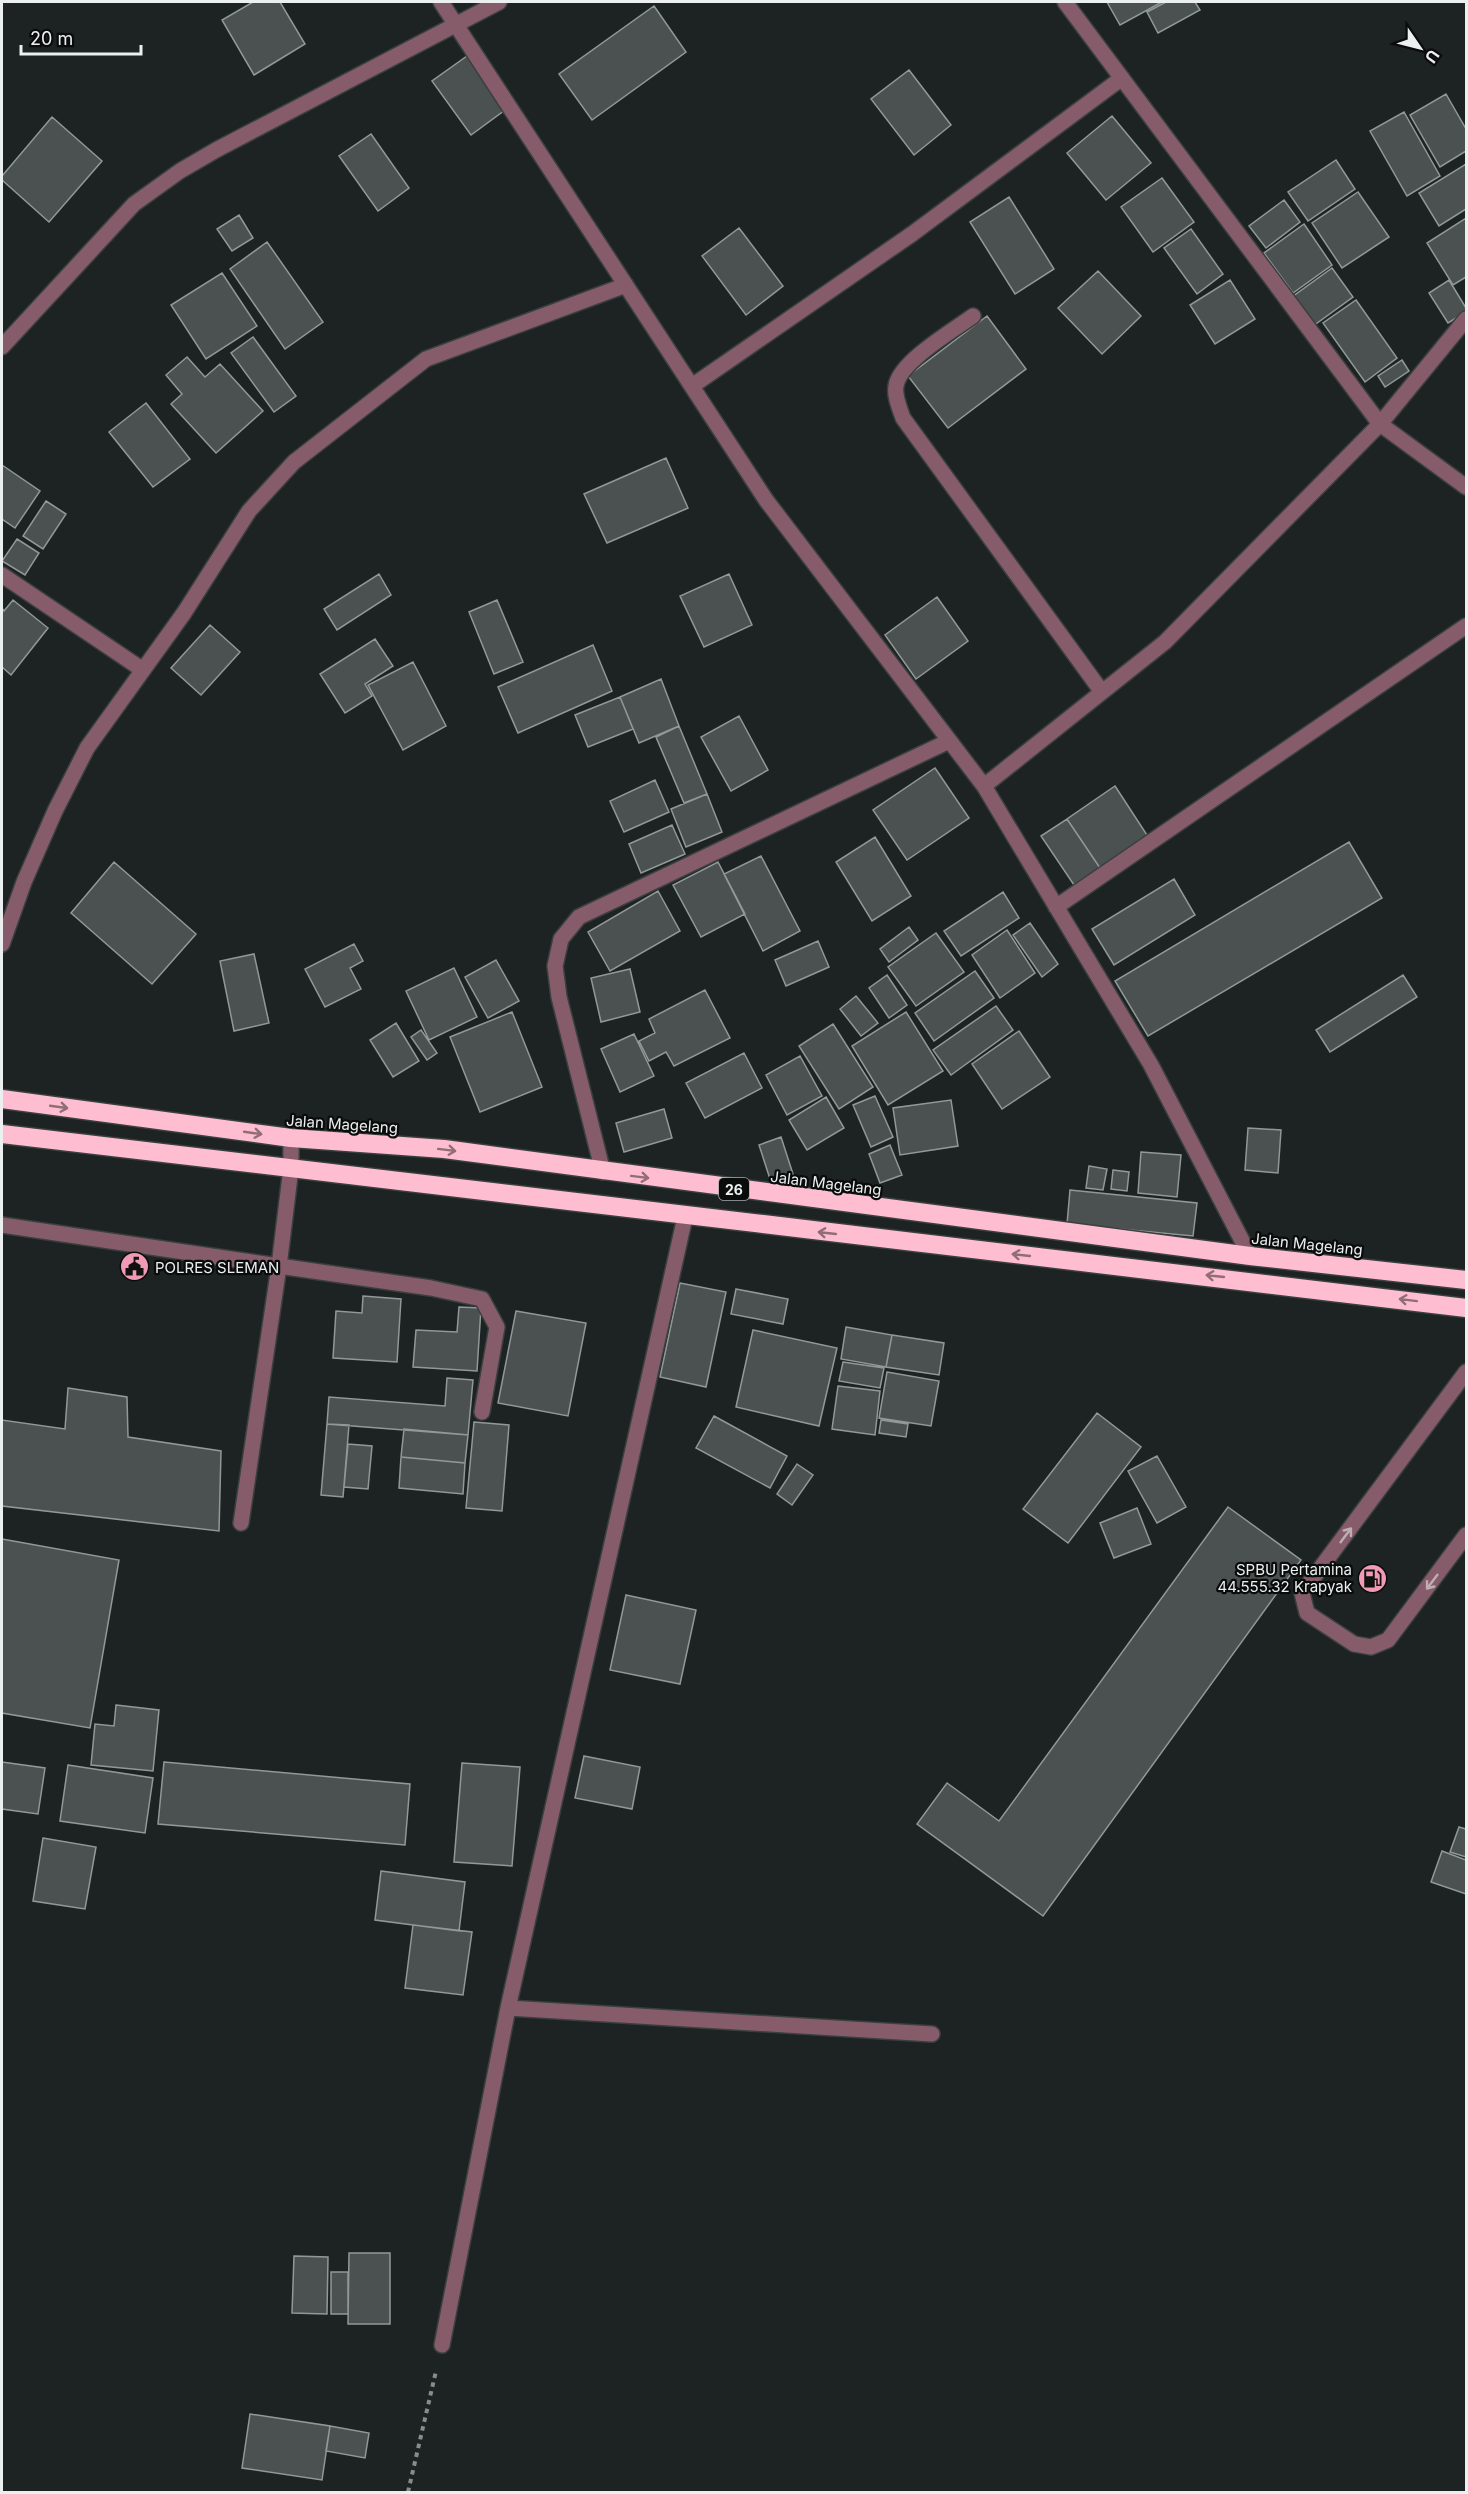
<svg xmlns="http://www.w3.org/2000/svg" width="1468" height="2494" viewBox="0 0 1468 2494" font-family="Inter,sans-serif">
  <style>
    .building { fill: #4a5150; stroke: #919998; stroke-width: 1.5 }
    .lines { fill: none; stroke-linecap: round; stroke-linejoin: round }
    .minor-casing { stroke: #3a403f; stroke-width: 18 }
    .highway-casing { stroke: #3a403f; stroke-width: 21 }
    .path { stroke: #878c8c; stroke-width: 4; stroke-dasharray: 4.5 4.5; stroke-linecap: butt }
    .minor { stroke: #875c6a; stroke-width: 15 }
    .highway { stroke: #febdd0; stroke-width: 18 }
    .oneway { stroke: #906d77 }
    .oneway2 { stroke: #beadb3 }
    .labels { text-anchor: middle; dominant-baseline: central; stroke-width: 4.5; stroke-linejoin: round; paint-order: stroke }
    .shield { fill: #090c0b; stroke: #a7abab; stroke-width: 1.5 }
    .shield-label { font-size: 14px; font-weight: bold; fill: #ebefef }
    .street-label { font-size: 15px; fill: #ebefef; stroke: #090c0b }
    .poi-label { font-size: 15px; fill: #ebefef; stroke: #090c0b; text-anchor: start }
  </style>
  <rect width="100%" height="100%" fill="#1d2322"/>
  <path class="building" d="M253,2H280L305,44L254,75L222,20Z
    M1107,2H1162L1120,25Z
    M1166,2H1195L1200,10L1158,33L1147,12Z
    M654,6L686,52L592,120L559,74Z
    M467,56L505,110L471,135L432,81Z
    M909,70L951,125L914,155L871,99Z
    M1446,94L1466,129V151L1440,167L1410,115Z
    M1404,112L1440,176L1407,196L1370,131Z
    M1112,116L1151,163L1106,200L1067,153Z
    M52,117L102,161L49,222L2,180V176Z
    M371,134L409,188L378,211L339,156Z
    M1336,160L1355,189L1308,221L1288,192Z
    M1466,164V209L1439,226L1419,193Z
    M1162,178L1194,222L1153,252L1121,207Z
    M1358,192L1389,237L1342,268L1312,223Z
    M1009,197L1054,269L1015,294L970,222Z
    M1284,200L1300,222L1266,248L1249,226Z
    M239,215L253,238L232,251L217,229Z
    M1466,218V277L1453,285L1427,243Z
    M1304,224L1332,265L1293,293L1264,253Z
    M739,228L783,286L746,315L702,256Z
    M1191,229L1223,274L1197,294L1164,248Z
    M267,242L323,322L285,349L230,269Z
    M1332,268L1353,297L1313,326L1292,297Z
    M1098,271L1141,316L1102,354L1058,308Z
    M222,273L257,326L206,359L171,305Z
    M1230,280L1255,319L1215,344L1190,305Z
    M1449,280L1466,308V312L1448,323L1429,293Z
    M1356,300L1397,358L1365,382L1323,323Z
    M987,316L1026,369L948,428L908,376Z
    M253,337L296,396L274,412L231,353Z
    M187,357L205,377L220,364L263,411L216,453L171,404L182,394L166,375Z
    M1402,360L1409,371L1385,387L1378,376Z
    M146,403L190,459L153,487L109,432Z
    M666,458L688,508L607,543L584,494Z
    M2,465L40,491L15,528L2,519Z
    M46,501L66,514L43,549L23,536Z
    M17,539L39,553L25,575L2,561Z
    M379,574L391,595L337,630L324,609Z
    M729,574L752,625L704,647L680,596Z
    M937,597L968,641L916,679L885,635Z
    M13,600L48,628L11,675L2,667V608L4,611Z
    M497,600L523,662L494,674L469,612Z
    M210,625L240,652L201,695L171,668Z
    M375,639L393,666L365,684L372,696L345,713L320,674Z
    M593,645L612,691L518,733L498,687Z
    M413,662L446,726L403,750L368,685Z
    M661,679L679,726L639,743L620,697Z
    M620,697L633,729L588,747L575,715Z
    M739,716L768,770L731,791L701,737Z
    M679,726L707,794L684,803L656,737Z
    M935,768L969,818L907,860L873,810Z
    M655,780L669,812L624,832L610,801Z
    M1115,786L1147,835L1100,868L1067,819Z
    M707,794L722,832L686,847L671,809Z
    M1067,819L1100,868L1074,885L1041,836Z
    M672,825L685,854L641,873L629,844Z
    M875,837L911,896L872,921L836,862Z
    M1349,842L1382,898L1148,1036L1115,981Z
    M761,856L800,931L763,951L724,874Z
    M114,862L196,934L152,984L71,913Z
    M718,862L745,914L701,937L673,885Z
    M1174,879L1195,915L1114,965L1092,929Z
    M658,891L680,931L610,971L588,932Z
    M1003,892L1019,918L961,956L944,931Z
    M1030,923L1058,964L1042,977L1013,935Z
    M909,927L918,940L889,962L880,949Z
    M1007,930L1035,973L1000,998L972,955Z
    M936,933L964,972L916,1006L888,967Z
    M818,941L829,967L786,986L775,960Z
    M354,944L363,961L350,968L361,989L325,1007L305,969Z
    M254,954L269,1023L234,1031L220,961Z
    M496,960L519,1001L488,1018L465,977Z
    M454,968L477,1017L429,1040L406,991Z
    M630,969L640,1012L601,1022L591,978Z
    M975,971L994,998L934,1041L915,1013Z
    M887,975L907,1005L889,1018L869,988Z
    M1403,975L1417,997L1330,1052L1316,1030Z
    M705,990L730,1038L674,1066L666,1052L649,1061L639,1041L655,1033L649,1019Z
    M856,996L878,1023L861,1036L840,1009Z
    M996,1006L1013,1030L951,1075L933,1050Z
    M512,1012L542,1087L480,1112L450,1037Z
    M906,1012L943,1071L888,1105L852,1046Z
    M396,1023L419,1061L393,1077L370,1040Z
    M833,1024L873,1087L839,1109L799,1046Z
    M421,1030L437,1053L427,1060L411,1037Z
    M1019,1031L1050,1077L1002,1109L972,1064Z
    M634,1034L654,1076L620,1092L601,1049Z
    M744,1053L762,1088L705,1118L686,1083Z
    M800,1056L822,1096L787,1115L766,1075Z
    M875,1096L893,1137L871,1147L853,1105Z
    M826,1097L844,1128L807,1150L789,1120Z
    M951,1100L958,1146L900,1155L893,1108Z
    M664,1109L672,1138L624,1152L616,1123Z
    M1248,1128L1281,1130L1278,1173L1245,1170Z
    M781,1137L793,1174L771,1182L759,1145Z
    M890,1145L902,1175L880,1183L869,1154Z
    M1141,1152L1181,1155L1177,1197L1138,1193Z
    M1089,1166L1107,1169L1103,1190L1086,1188Z
    M1113,1170L1129,1172L1127,1191L1111,1189Z
    M1070,1190L1197,1203L1193,1236L1067,1224Z
    M680,1283L726,1292L706,1387L660,1377Z
    M736,1289L788,1299L783,1324L731,1314Z
    M363,1296L401,1299L397,1362L333,1358L336,1311L362,1313Z
    M459,1307L481,1308L477,1371L413,1367L416,1330L457,1332Z
    M516,1311L586,1323L568,1416L498,1403Z
    M846,1327L892,1335L886,1367L841,1359Z
    M753,1330L837,1348L819,1426L736,1407Z
    M892,1335L944,1343L939,1375L886,1367Z
    M843,1362L884,1368L880,1388L839,1381Z
    M887,1372L939,1381L931,1426L879,1418Z
    M447,1378L473,1380L468,1435L327,1424L329,1397L445,1406Z
    M838,1386L880,1391L875,1435L832,1429Z
    M68,1388L127,1397L128,1437L221,1451L219,1531L2,1506V1420L65,1429Z
    M1097,1413L1141,1447L1068,1543L1023,1509Z
    M714,1416L787,1456L770,1488L696,1448Z
    M881,1420L908,1424L906,1437L879,1433Z
    M474,1422L509,1425L502,1511L466,1508Z
    M327,1424L349,1425L343,1497L321,1495Z
    M404,1429L468,1435L465,1463L401,1457Z
    M348,1444L372,1446L368,1489L344,1487Z
    M1157,1456L1186,1507L1157,1523L1128,1471Z
    M401,1457L465,1463L463,1494L399,1488Z
    M797,1464L813,1475L792,1505L777,1494Z
    M1228,1507L1301,1560L1043,1916L917,1824L947,1783L999,1821Z
    M1137,1508L1151,1544L1114,1558L1100,1523Z
    M2,1539L119,1560L90,1728L2,1713Z
    M626,1595L696,1610L680,1684L610,1670Z
    M116,1705L159,1710L153,1771L91,1765L95,1724L114,1726Z
    M584,1756L640,1767L632,1809L575,1798Z
    M2,1762L45,1768L38,1814L2,1809Z
    M164,1762L410,1784L405,1845L158,1824Z
    M462,1763L520,1767L512,1866L454,1862Z
    M68,1765L153,1778L145,1833L60,1821Z
    M1459,1827L1466,1829V1857L1450,1852Z
    M43,1838L96,1847L85,1909L33,1901Z
    M1442,1851L1466,1860V1894L1431,1882Z
    M381,1871L465,1882L459,1931L375,1920Z
    M413,1925L472,1932L463,1995L405,1988Z
    M349,2253H390V2324H348Z
    M294,2256L328,2257L327,2314L292,2313Z
    M331,2272H348V2314H331Z
    M250,2414L330,2426L322,2480L242,2468Z
    M330,2426L369,2433L365,2458L326,2451Z"/>
  <g class="lines">
    <defs>
      <path id="minor" d="M441,2L766,500L984,786
        M1065,2L1380,424L1466,487
        M973,316C954,330 899,362 896,386C894,396 900,409 903,418L1102,692
        M2,347L134,204L180,171L216,150L499,2
        M692,386L912,234L1122,78
        M2,575L143,670
        M1056,907L1466,626
        M2,944L24,882L55,811L87,748L184,613L249,511L294,462L426,359L626,285
        M603,1172L559,997L555,966L561,939L579,917L949,741
        M2,1225L279,1266L291,1168V1138
        M1250,1256L1151,1065L984,786L1165,642L1380,424L1466,319
        M1466,1372L1302,1593L1307,1613L1354,1644L1371,1647L1388,1640L1466,1535
        M241,1523L279,1266L431,1288L482,1299L497,1327L482,1412
        M508,2008L932,2034
        M442,2345L508,2008L685,1217"/>
      <path id="highway" d="M2,1099L291,1138L444,1149L1250,1256L1466,1280
        M2,1134C489,1195 979,1246 1466,1308"/>
    </defs>
    <use href="#minor" class="minor-casing"/>
    <use href="#highway" class="highway-casing"/>
    <path class="path" d="M408,2492L436,2371"/>
    <use href="#minor" class="minor"/>
    <use href="#highway" class="highway"/>
  </g>
  <defs><path id="oneway-shaft" d="M-6 0H5M1.5-3L5.5 0L1.5 3" fill="none" stroke-width="1.6" stroke-linecap="round" stroke-linejoin="round" transform="scale(1.5)"/></defs>
  <g class="oneway">
    <use href="#oneway-shaft" transform="translate(59 1107) rotate(8)"/>
    <use href="#oneway-shaft" transform="translate(253 1133) rotate(8)"/>
    <use href="#oneway-shaft" transform="translate(447 1150) rotate(7)"/>
    <use href="#oneway-shaft" transform="translate(640 1177) rotate(7)"/>
    <use href="#oneway-shaft" transform="translate(827 1233) rotate(-174)"/>
    <use href="#oneway-shaft" transform="translate(1021 1255) rotate(-174)"/>
    <use href="#oneway-shaft" transform="translate(1215 1276) rotate(-174)"/>
    <use href="#oneway-shaft" transform="translate(1408 1300) rotate(-173)"/>
  </g>
  <g class="oneway2">
    <use href="#oneway-shaft" transform="translate(1346 1535) rotate(-53)"/>
    <use href="#oneway-shaft" transform="translate(1432 1582) rotate(127)"/>
  </g>
  <defs>
    <symbol id="civic-disc" viewBox="-11 -11 22 22"><circle r="9.5" fill="#f09ab5" stroke="#090c0b"/><path d="M-.6-6.5H3V-4.5H.6V-3L4-1V1h2V6H-6V1h2V-1L-.6-3ZM-1.2 2.5V6h2.4V2.5Z" fill="#111"/></symbol>
    <symbol id="fuel-disc" viewBox="-11 -11 22 22"><circle r="9.5" fill="#f09ab5" stroke="#090c0b"/><path d="M-5.5-6h7V0h2V4h1.3V-2.5L3-4.5l.8-.8L6-3V5H2.5V1h-1V6h-7ZM-4.2-4.7v3.2H.2V-4.7Z" fill="#111"/></symbol>
  </defs>
  <g fill-rule="evenodd">
    <use href="#civic-disc" x="118" y="1250" width="33" height="33"/>
    <use href="#fuel-disc" x="1356" y="1562" width="33" height="33"/>
  </g>
  <g class="labels">
    <rect class="shield" x="719" y="1178" width="30" height="22" rx="4.5"/>
    <g class="shield-label">
      <text x="734" y="1189">26</text>
    </g>
    <g class="street-label">
      <text transform="translate(342 1124) rotate(4)">Jalan Magelang</text>
      <text transform="translate(826 1183) rotate(7)">Jalan Magelang</text>
      <text transform="translate(1307 1244) rotate(6)">Jalan Magelang</text>
    </g>
    <g class="poi-label">
      <text x="155" y="1267">POLRES SLEMAN</text>
      <text x="1352" y="1569" text-anchor="end">SPBU Pertamina<tspan x="1352" dy="17">44.555.32 Krapyak</tspan></text>
    </g>
  </g>
  <rect width="1468" height="2494" fill="none" stroke="#ebefef" stroke-width="6"/>
  <g transform="translate(1420 48) rotate(125)" stroke="#090c0b" stroke-width="4.5" paint-order="stroke">
  <path d="M0-4.5L10 22L0 15L-10 22Z" fill="#ebefef"/>
  <text y="-9" font-size="16" font-weight="bold" text-anchor="middle" fill="#ebefef">U</text>
  </g>
  <path d="M21 45v9h120v-9" fill="none" stroke="#ebefef" stroke-width="3"/>
  <text x="30" y="45" font-size="18" fill="#ebefef" stroke="#090c0b" stroke-width="4.5" paint-order="stroke">20 m</text>
</svg>
